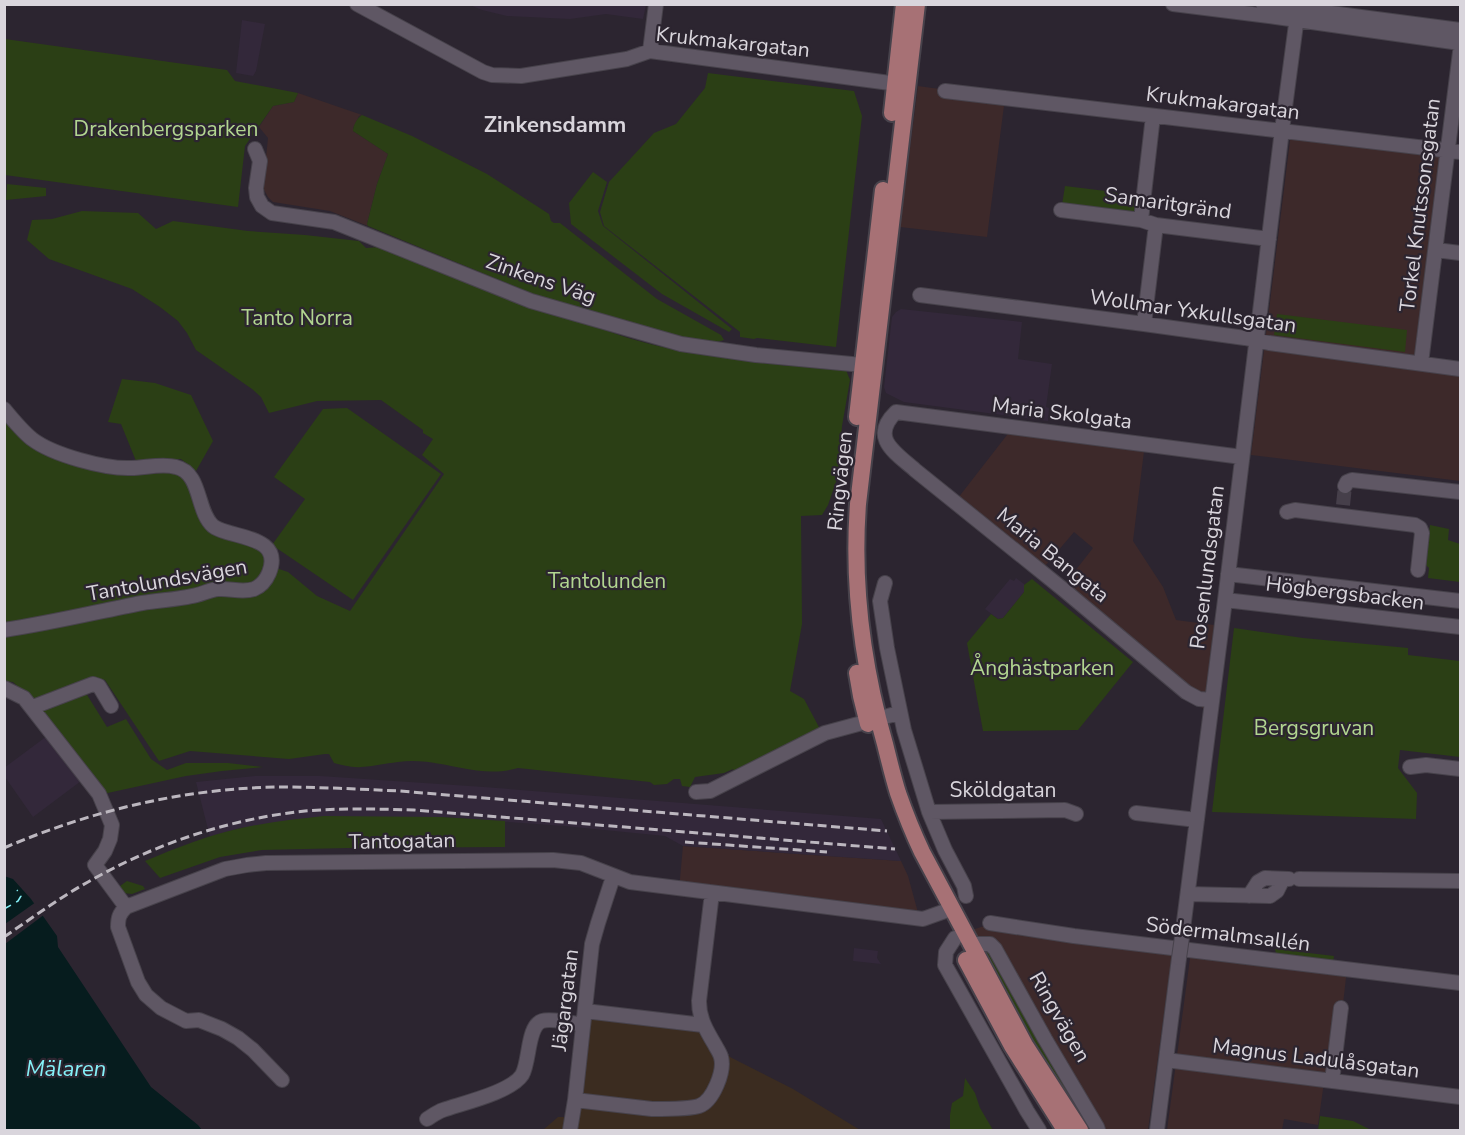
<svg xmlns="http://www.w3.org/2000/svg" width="1465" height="1135" viewBox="0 0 1465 1135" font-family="'Nunito Sans',sans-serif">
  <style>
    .commercial { fill: #3d292a }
    .built { fill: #33283a }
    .medical { fill: #3b2c20 }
    .green { fill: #2b3f15 }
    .water { fill: #061c1e }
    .pier { fill: #2c2530 }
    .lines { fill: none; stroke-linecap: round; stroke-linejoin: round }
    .ferry { stroke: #85f1f8; stroke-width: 1.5; stroke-dasharray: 8 6; stroke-linecap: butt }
    .minor-tunnel { stroke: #463f4a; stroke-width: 14; stroke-dasharray: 14 7; stroke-linecap: butt }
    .minor-casing { stroke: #47424b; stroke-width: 16 }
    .major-casing { stroke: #47424b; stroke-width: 20 }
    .minor { stroke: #5f5764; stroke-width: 14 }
    .major { stroke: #a77175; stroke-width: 16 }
    .rail { stroke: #bcb7bf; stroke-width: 3; stroke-dasharray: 9 4.5; stroke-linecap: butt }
    .minor-bridge-casing { stroke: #47424b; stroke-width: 16; stroke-linecap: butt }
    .minor-bridge { stroke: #5f5764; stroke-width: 14 }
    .labels { text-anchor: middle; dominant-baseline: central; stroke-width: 4.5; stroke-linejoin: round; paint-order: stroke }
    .street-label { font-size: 21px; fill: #d9d5dc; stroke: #2c2530 }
    .park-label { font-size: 21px; fill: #b2d690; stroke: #2c2530 }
    .neighbourhood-label { font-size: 22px; font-weight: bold; fill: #d9d5dc; stroke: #2c2530 }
    .water-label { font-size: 22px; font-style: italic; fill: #85f1f8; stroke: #2c2530 }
  </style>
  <rect width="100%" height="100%" fill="#2c2530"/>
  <path class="commercial" d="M918,86L1005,98L987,237L900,227Z
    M298,93L362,115L359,116L353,128V131L388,154L377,184L367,224L368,226L330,211L273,202L268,197L263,188L268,138L259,127L273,106L294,102Z
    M1291,133L1447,152L1422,363L1460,368V481L1251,455Z
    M1014,426L1145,443L1133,541L1163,587L1176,620L1214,625L1205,710L1060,590L1093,548L1074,532L1040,572L958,498Z
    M683,846L901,861L908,876L920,920L679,890Z
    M987,925L1173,948L1148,1130H1094L969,931Z
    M1191,951L1347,969L1334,1083L1324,1082L1318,1125L1284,1119L1282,1130H1167Z"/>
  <path class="built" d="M470,5H646L643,19L606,14L570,19L507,16L482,10Z
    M242,20L265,24L256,71L253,76L236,73Z
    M901,309L1022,322L1018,359L1052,364L1046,407L1049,408L1048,421L904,402L886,393L884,387L892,317L896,312Z
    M1016,578L1024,584V592L1003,618L998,619L985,609L1010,579L1014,581Z
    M47,736L81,781L33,817L5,777L4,768Z
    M255,776H320L484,787L881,819L901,861L683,846L665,836L564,826L441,817L240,828L210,837L196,782Z
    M854,948L878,951L877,958L881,964L853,961Z"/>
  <path class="medical" d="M585,1011L707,1024L730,1057L793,1089L860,1130H543L558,1117H575Z"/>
  <path class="green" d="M5,39L227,70L235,81L298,93L294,102L273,106L245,146L238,207L5,175Z
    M708,73L854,91L862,116L836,347L757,338L754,339L740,337V332L604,226L600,212L609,182L654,133L676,124L705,88Z
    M362,115L412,136L487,174L549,214L551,221L554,223H560L657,299L721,335L724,340L717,342L671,335L531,293L368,226L367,224L377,184L388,154L353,131C353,126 357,118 362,115Z
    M593,172L607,182L598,211L603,226L732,329L729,332L662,294L571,224L569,203Z
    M7,184L46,188V196L6,200Z
    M1065,186L1138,195L1136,215L1062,205Z
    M82,211L138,213L156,229L173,221L248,231L305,235L359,241L366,248L380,247L427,266L433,270L600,328C655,350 715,357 773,364L776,362L780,365L788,366L791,364L818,366L846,370L850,380L842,426L838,476L828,505L822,515L801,516L802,624L790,691L804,699L820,729L735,774L733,769L724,773L695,777L690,787L682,786L680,779H674L667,784L654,785L650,782L518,768C482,779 448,761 412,761C395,761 378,766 361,767C352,768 343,765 334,763L329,754H325L289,759L190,751L159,761L105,680L97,678L34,701L13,682L5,681L4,420L48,455L106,474H147L174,472L181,475L193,491L203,525L208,530L258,546L265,554V563L261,572L255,581L246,585L222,588L225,596L248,595L263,592L273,580L276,568L288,572L317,596L350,611L444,474L422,455L433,439L423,433V430L381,400L317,401L269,413L261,397L252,389L196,350L187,333L178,321L160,307L132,289L49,259L27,240L32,220L52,219Z
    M1277,314L1407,330L1405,352L1274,335Z
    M122,379L155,383L191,395L213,441L196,471L181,459L136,461L121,424L108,422Z
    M347,408L441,474L353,600L272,545L305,499L274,477L323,409Z
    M1430,525L1449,529L1448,540L1460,544V582L1428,578L1429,568L1425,564Z
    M1032,579L1133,662L1078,730L983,731L967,643L991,614L998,619L1003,618L1024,592V585Z
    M1234,628L1303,638L1408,648V655L1460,661V757L1400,750L1398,768L1417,793L1416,819L1212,812Z
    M84,690L107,727L126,719L151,759L167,770L186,763H228L263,767L222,771L186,776L103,794L40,713L43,705Z
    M324,816L441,817L505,821V847L348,848L262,850L220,857L160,878L145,861C176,848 209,835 241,828C269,822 296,819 324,816Z
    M127,881L143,886L145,889L132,894L123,893L120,886Z
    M1275,949L1334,956L1331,974L1277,958Z
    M986,951H991L1094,1130H1087L1029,1041L982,953Z
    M965,1078L975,1093L980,1108L993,1130H952L950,1129V1115L952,1103L963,1096Z
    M1320,1116L1353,1121L1371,1130H1318Z"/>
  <path class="water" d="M4,876L13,879L31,899L57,936L58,947L151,1087L198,1125L202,1130H5Z"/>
  <path class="pier" d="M36,902L45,914L5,944V924Z"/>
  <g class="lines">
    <path class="ferry" d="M4,909L18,901L21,896L17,890"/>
    <path class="minor-tunnel" d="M1343,505L1345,486"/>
    <defs>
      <path id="minor" d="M357,4L483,72L492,75L521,76L627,59L650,51L905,85
        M1173,4L1276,17L1460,43
        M1263,4L1460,30
        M650,51L656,4
        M945,91L1460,152
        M255,149L260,161L256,188L257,197L262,206L272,213L334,222L531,301L681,344L756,355L873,366
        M1061,210L1141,220L1156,225L1269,239
        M1141,220L1153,116
        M1436,250L1460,253
        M920,295L1144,324L1245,338L1269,343L1460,369
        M1144,324L1156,225
        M1421,363L1460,52
        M4,409C13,420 22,431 32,439C53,455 105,469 131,468C145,468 162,463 176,467C202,473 196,511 213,526C218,530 224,531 230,533C251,539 281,543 269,573C266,580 261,586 254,589C242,593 230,588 218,589C209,590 200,595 192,596C175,600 159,600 142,603C96,612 51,623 4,630
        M1345,486L1347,482L1352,480L1460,492
        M1287,512L1295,510L1415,525L1420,528L1422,533L1418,570
        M1228,574L1460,601
        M885,583L880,601L887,648L904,730L929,812L945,850L964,886L966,896
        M1225,600L1460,627
        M4,688L24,698L99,794L112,825L110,839L105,851L95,865L126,907
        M1212,700L1199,699L1186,692L1064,590L915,470C896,453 869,438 896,412L1242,457
        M33,707L93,684L99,686L111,706
        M1410,767L1426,765L1460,769
        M696,792L710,791L825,733L899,713
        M929,812L1065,810L1076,814
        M1136,813L1197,820
        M1299,879L1460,881
        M1188,894L1270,896L1277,891L1283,879
        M1249,896L1258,882L1265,878L1289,879
        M990,923L1074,936L1460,983
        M1182,937L1226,592L1282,130L1298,9
        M955,938L946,952L945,965L1027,1111L1039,1130
        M970,944H990L995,949L1045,1039L1097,1127L1098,1130
        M585,1011L703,1025
        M1166,1060L1460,1097
        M282,1080L253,1050L238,1038L222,1029L199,1020L186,1021L161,1008L146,995L138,982L118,927C118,918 119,914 126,907L225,869L247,865L266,863L553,860L581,863L630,882L923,919L951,909
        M1332,1081L1341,1008
        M575,1100L652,1109C661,1109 691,1109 699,1106C713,1101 725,1071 721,1057C720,1053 717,1049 715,1045C706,1030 699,1018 699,1001L712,893
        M427,1119C432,1116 437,1112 443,1110C463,1103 511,1092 522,1075C530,1062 527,1026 542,1021C551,1018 573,1023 583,1025
        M570,1130L575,1100L592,944L598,923L613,877
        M1157,1130L1179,958"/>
      <path id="major" d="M917,4L858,504C852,585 863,667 885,744C889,760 893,777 898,793C905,813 913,833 922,852L1025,1045L1080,1130
        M892,113L904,4
        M857,417L883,190
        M857,673L861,696L868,724
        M966,960L1012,1046L1065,1130"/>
    </defs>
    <use href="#minor" class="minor-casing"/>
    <use href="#major" class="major-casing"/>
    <use href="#minor" class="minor"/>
    <use href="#major" class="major"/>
    <path class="rail" d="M685,842L827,852
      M4,848C90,811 182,789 275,787C316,787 358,789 399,791L887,831
      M4,937C32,918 59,898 88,882C154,844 229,819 305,811C341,808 378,809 414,810L895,849"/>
    <defs>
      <path id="minor-bridge" d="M1179,958L1182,937"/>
    </defs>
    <use href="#minor-bridge" class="minor-bridge-casing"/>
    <use href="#minor-bridge" class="minor-bridge"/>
  </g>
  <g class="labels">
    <g class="street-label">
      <text transform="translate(733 42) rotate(6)">Krukmakargatan</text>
      <text transform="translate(1223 103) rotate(7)">Krukmakargatan</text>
      <text transform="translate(1168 203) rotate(8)">Samaritgränd</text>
      <text transform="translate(1420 205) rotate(-83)">Torkel Knutssonsgatan</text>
      <text transform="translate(541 279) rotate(19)">Zinkens Väg</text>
      <text transform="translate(1193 311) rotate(8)">Wollmar Yxkullsgatan</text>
      <text transform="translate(1062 413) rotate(7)">Maria Skolgata</text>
      <text transform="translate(840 481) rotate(-84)">Ringvägen</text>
      <text transform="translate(1053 555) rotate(39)">Maria Bangata</text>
      <text transform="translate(1207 567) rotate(-83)">Rosenlundsgatan</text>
      <text transform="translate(167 580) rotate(-10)">Tantolundsvägen</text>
      <text transform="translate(1345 593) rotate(7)">Högbergsbacken</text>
      <text x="1003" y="790">Sköldgatan</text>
      <text transform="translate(402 841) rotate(-1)">Tantogatan</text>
      <text transform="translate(1228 934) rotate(7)">Södermalmsallén</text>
      <text transform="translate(565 1000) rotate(-83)">Jägargatan</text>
      <text transform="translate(1060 1017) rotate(60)">Ringvägen</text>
      <text transform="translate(1316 1058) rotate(7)">Magnus Ladulåsgatan</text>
    </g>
    <g class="park-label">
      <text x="166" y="129">Drakenbergsparken</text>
      <text x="297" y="318">Tanto Norra</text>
      <text x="607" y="581">Tantolunden</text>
      <text x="1042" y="668">Ånghästparken</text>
      <text x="1314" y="728">Bergsgruvan</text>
    </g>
    <g class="neighbourhood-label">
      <text x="555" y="125">Zinkensdamm</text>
    </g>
    <g class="water-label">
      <text x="66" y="1069">Mälaren</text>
    </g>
  </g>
  <rect width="1465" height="1135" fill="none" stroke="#d9d5dc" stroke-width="12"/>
</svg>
